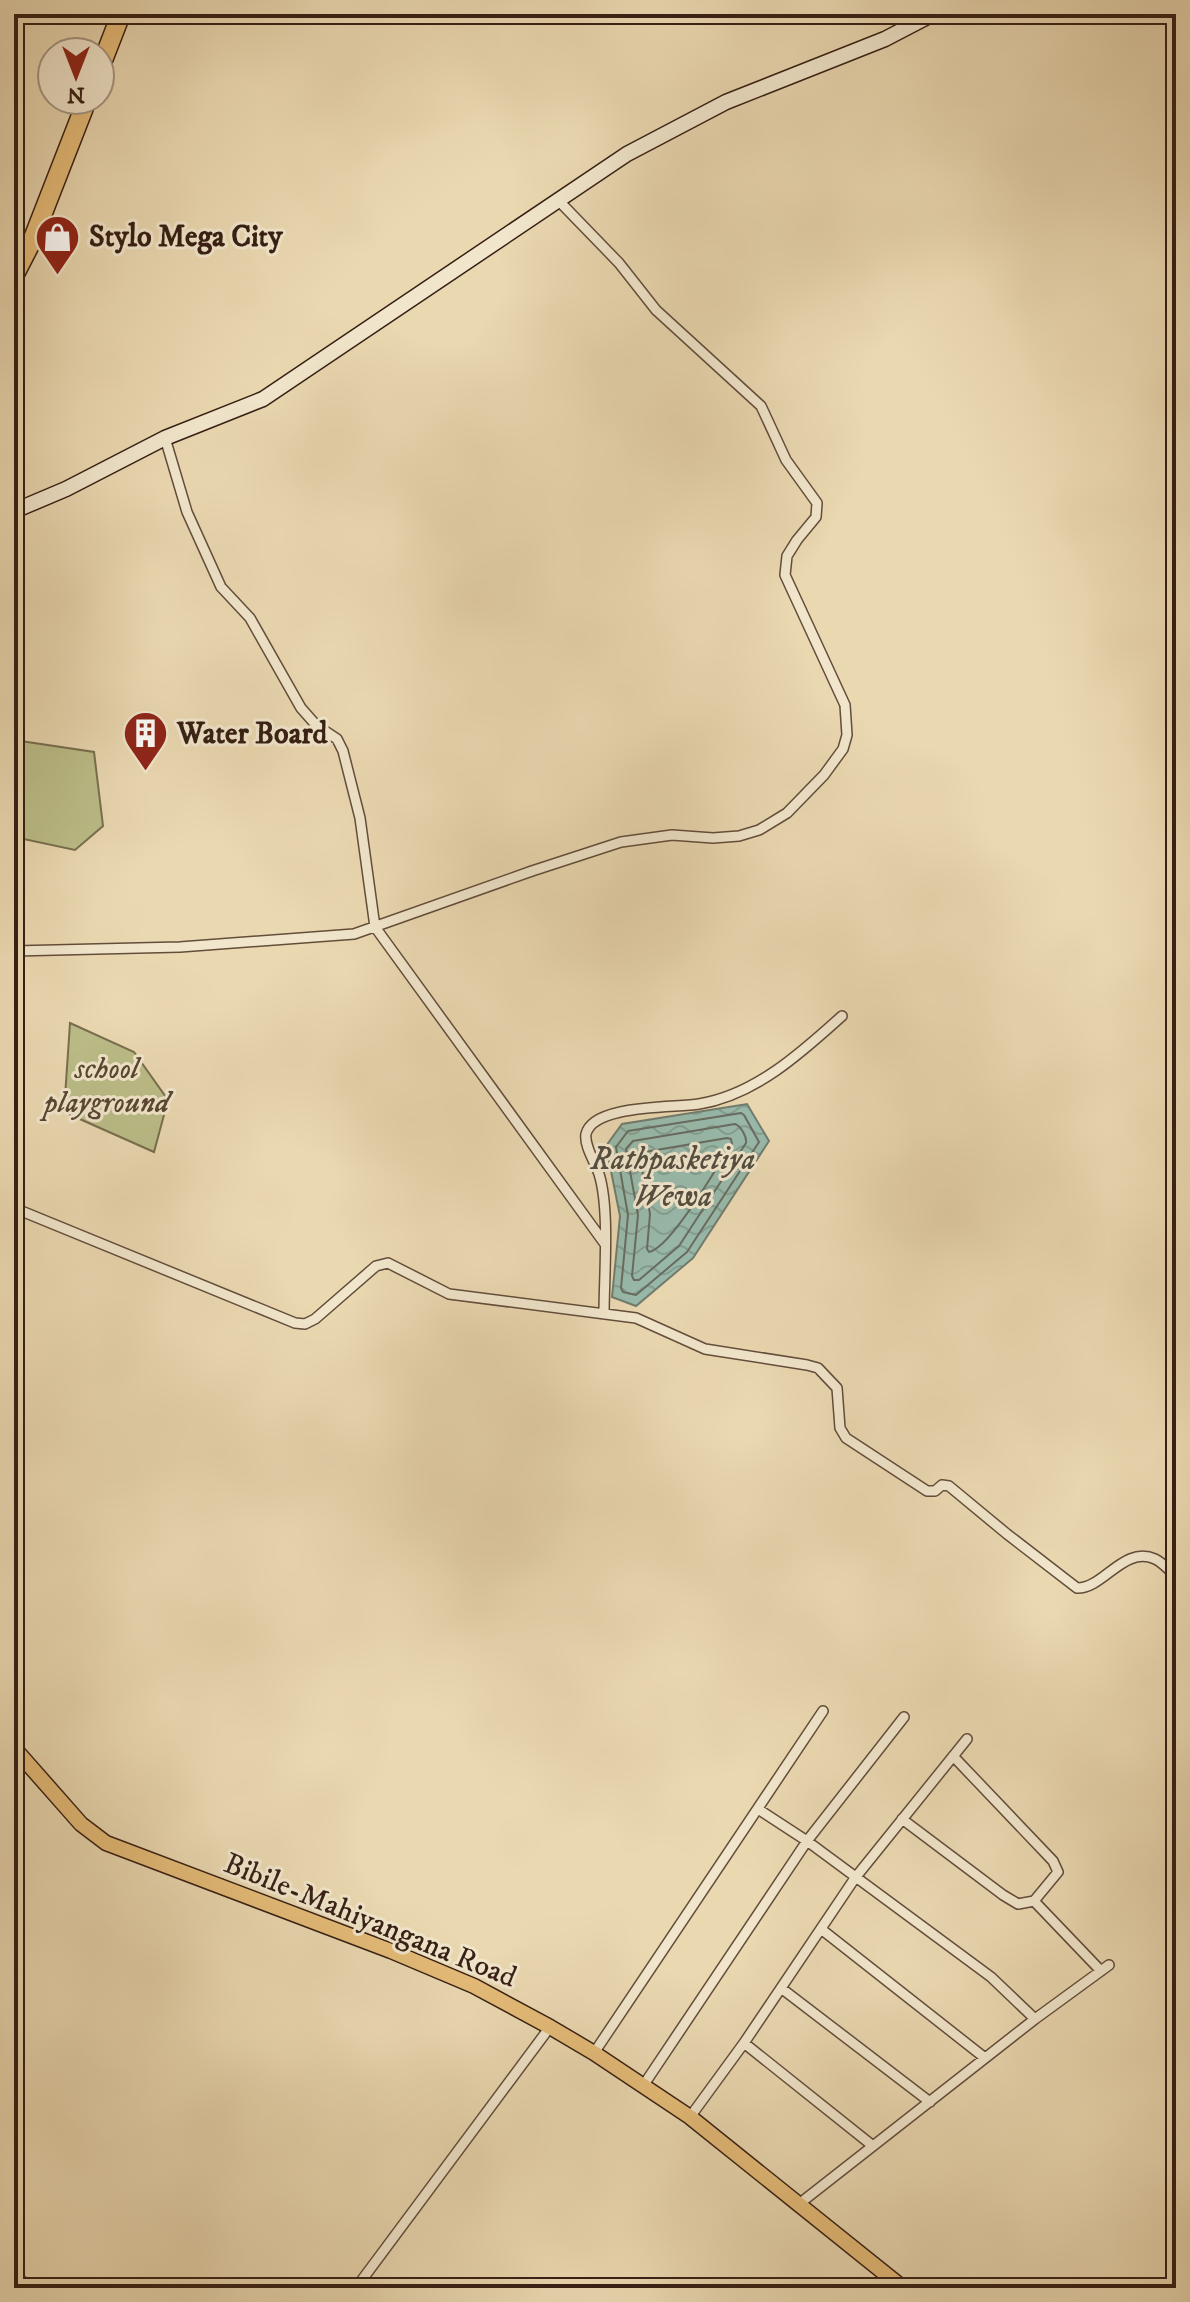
<svg xmlns="http://www.w3.org/2000/svg" width="1190" height="2302" viewBox="0 0 1190 2302" font-family="'IM FELL DW Pica',serif">
  <style>
    .green { fill: #bbbd88; stroke: #786e4e; stroke-width: 2 }
    .water { fill: url(#water-waves); stroke: #717c6f; stroke-width: 2 }
    .lines { fill: none; stroke-linecap: round; stroke-linejoin: round }
    .shore { stroke: #676c60; stroke-width: 2 }
    .street-casing { stroke: #634d3b; stroke-width: 12 }
    .secondary-casing { stroke: #361f14; stroke-width: 17 }
    .primary-casing { stroke: #361f14; stroke-width: 17 }
    .highway-casing { stroke: #361f14; stroke-width: 21 }
    .street { stroke: #f1e6cc; stroke-width: 9 }
    .secondary { stroke: #f1e6cc; stroke-width: 14 }
    .primary { stroke: #e5bc78; stroke-width: 14 }
    .highway { stroke: #e5bc78; stroke-width: 18 }
    .labels { text-anchor: middle; dominant-baseline: central; stroke-width: 6; stroke-linejoin: round; paint-order: stroke }
    .poi-label { font-size: 30px; font-weight: bold; fill: #361f14; stroke: #f1e6cc; text-anchor: start }
    .park-label { font-size: 30px; font-style: italic; fill: #574631; stroke: #f1e6cc }
    .street-label { font-size: 30px; fill: #361f14; stroke: #f1e6cc }
    .water-label { font-size: 32px; font-style: italic; fill: #534e41; stroke: #f1e6cc }
  </style>
  <defs>
    <pattern id="water-waves" width="16" height="10" patternUnits="userSpaceOnUse" patternTransform="scale(2)"><rect width="16" height="10" fill="#98baab"/><path d="M0 5q4-4 8 0t8 0" fill="none" stroke="#849f92"/></pattern>
  </defs>
  <rect width="100%" height="100%" fill="#ead8b1"/>
  <filter id="stains"><feTurbulence type="fractalNoise" baseFrequency=".0025" numOctaves="4"/><feColorMatrix values="0 0 0 0 .2 0 0 0 0 .09 0 0 0 0 .02 0 0 0 .5 -.17"/></filter>
  <radialGradient id="worn" r=".72"><stop offset=".6" stop-color="#630" stop-opacity="0"/><stop offset="1" stop-color="#630" stop-opacity=".3"/></radialGradient>
  <path class="green" d="M14,740L94,752L103,826L75,850L14,837Z
    M70,1023L134,1052L168,1100L154,1152L64,1112Z"/>
  <path class="water" d="M747,1104L769,1141L693,1258L636,1306L612,1297L620,1216L606,1146L622,1124Z"/>
  <g class="lines">
    <path class="shore" d="M741,1113L744,1115L759,1142L687,1252L636,1295L623,1292L621,1288L628,1215L616,1147L628,1131Z
      M735,1124C741,1126 747,1137 746,1143L679,1246L639,1280H634L632,1276L638,1215L626,1149L633,1141Z
      M727,1138L731,1139L732,1144C717,1166 671,1248 649,1252L647,1249L650,1214L639,1153Z"/>
    <defs>
      <path id="street" d="M165,438L187,512L221,587L250,618L301,708L316,725L337,739L343,751L360,818L375,927L605,1244
        M14,951L180,947L354,934L532,871L621,842L672,835L713,838L739,836L759,830L787,813L824,775L843,749L847,735L845,705L785,575L787,556L797,540L816,517L817,503L786,460L761,406L656,310L619,263L557,199
        M14,1208L295,1323L305,1324L315,1319L376,1266L388,1263L449,1294L636,1318L705,1349L807,1365L818,1368L837,1388L840,1428L846,1438L927,1491H935L942,1485L949,1486L1007,1534L1077,1588C1103,1589 1124,1545 1155,1559C1162,1562 1170,1571 1176,1576
        M604,1314C604,1275 610,1209 599,1174C595,1162 584,1146 586,1134C593,1104 674,1108 699,1104C755,1095 801,1053 842,1016
        M758,1809L807,1841L991,1977L1035,2019
        M902,1819L1003,1895L1018,1904L1034,1901L1058,1872L1053,1861L953,1756
        M1034,1901L1101,1971
        M821,1929L985,2058
        M781,1988L930,2102
        M744,2043L873,2146
        M594,2053L823,1711
        M643,2086L807,1841L904,1717
        M690,2117L744,2043L855,1878L967,1739
        M799,2204L1035,2019L1109,1965
        M14,2273L29,2288
        M356,2288L550,2027"/>
      <path id="secondary" d="M14,511L66,489L165,438L263,399L627,154L726,102L885,39L933,14"/>
      <path id="primary" d="M14,1748L81,1824L106,1843L391,1951L474,1986L550,2027L594,2053L690,2117L903,2288"/>
      <path id="highway" d="M100,68L121,14
        M14,276L32,241L87,100"/>
    </defs>
    <use href="#street" class="street-casing"/>
    <use href="#secondary" class="secondary-casing"/>
    <use href="#primary" class="primary-casing"/>
    <use href="#highway" class="highway-casing"/>
    <use href="#street" class="street"/>
    <use href="#secondary" class="secondary"/>
    <use href="#primary" class="primary"/>
    <use href="#highway" class="highway"/>
  </g>
  <defs>
    <symbol id="shop-pin" viewBox="-11 -11 22 30"><path d="M0 17L-7.5 6A9.5 9.5 0 1 1 7.5 6Z" fill="#8f2418" stroke="#f1e6cc"/><path d="M-5-2.5h2.3a2.7 3.5 0 0 1 5.4 0H5L5.5 6h-11ZM-1.5-2.5h3a1.5 2.3 0 0 0-3 0Z" fill="#fff"/></symbol>
    <symbol id="building-pin" viewBox="-11 -11 22 30"><path d="M0 17L-7.5 6A9.5 9.5 0 1 1 7.5 6Z" fill="#8f2418" stroke="#f1e6cc"/><path d="M-4-6H4V6H1V3H-1V6H-4ZM-2.5-4.3h1.7v1.8h-1.7ZM.8-4.3h1.7v1.8H.8ZM-2.5-1h1.7V.8h-1.7ZM.8-1h1.7V.8H.8Z" fill="#fff"/></symbol>
  </defs>
  <g fill-rule="evenodd">
    <use href="#shop-pin" x="32" y="212" width="51" height="69"/>
    <use href="#building-pin" x="120" y="708" width="51" height="69"/>
  </g>
  <g class="labels">
    <g class="poi-label">
      <text x="89" y="237">Stylo Mega City</text>
      <text x="177" y="734">Water Board</text>
    </g>
    <g class="park-label">
      <text x="107" y="1069">school<tspan x="107" dy="34">playground</tspan></text>
    </g>
    <g class="street-label">
      <text transform="translate(370 1921) rotate(22)">Bibile-Mahiyangana Road</text>
    </g>
    <g class="water-label">
      <text x="673" y="1160">Rathpasketiya<tspan x="673" dy="37">Wewa</tspan></text>
    </g>
  </g>
  <rect width="1190" height="2302" fill="none" stroke="#ead8b1" stroke-width="48"/>
  <rect x="16" y="16" width="1158" height="2270" fill="none" stroke="#361f14" stroke-width="4"/>
  <rect x="24" y="24" width="1142" height="2254" fill="none" stroke="#361f14" stroke-width="2"/>
  <g transform="translate(76 76) rotate(180)"><circle r="38" fill="#f1e6cc" stroke="#a69682" stroke-width="2"/>
  <path d="M0-6L14 30L0 20L-14 30Z" fill="#8f2418"/>
  <text y="-12" font-size="22" font-weight="bold" text-anchor="middle" fill="#361f14">N</text>
  </g>
  <rect width="100%" height="100%" filter="url(#stains)"/>
  <rect width="100%" height="100%" fill="url(#worn)"/>
</svg>
